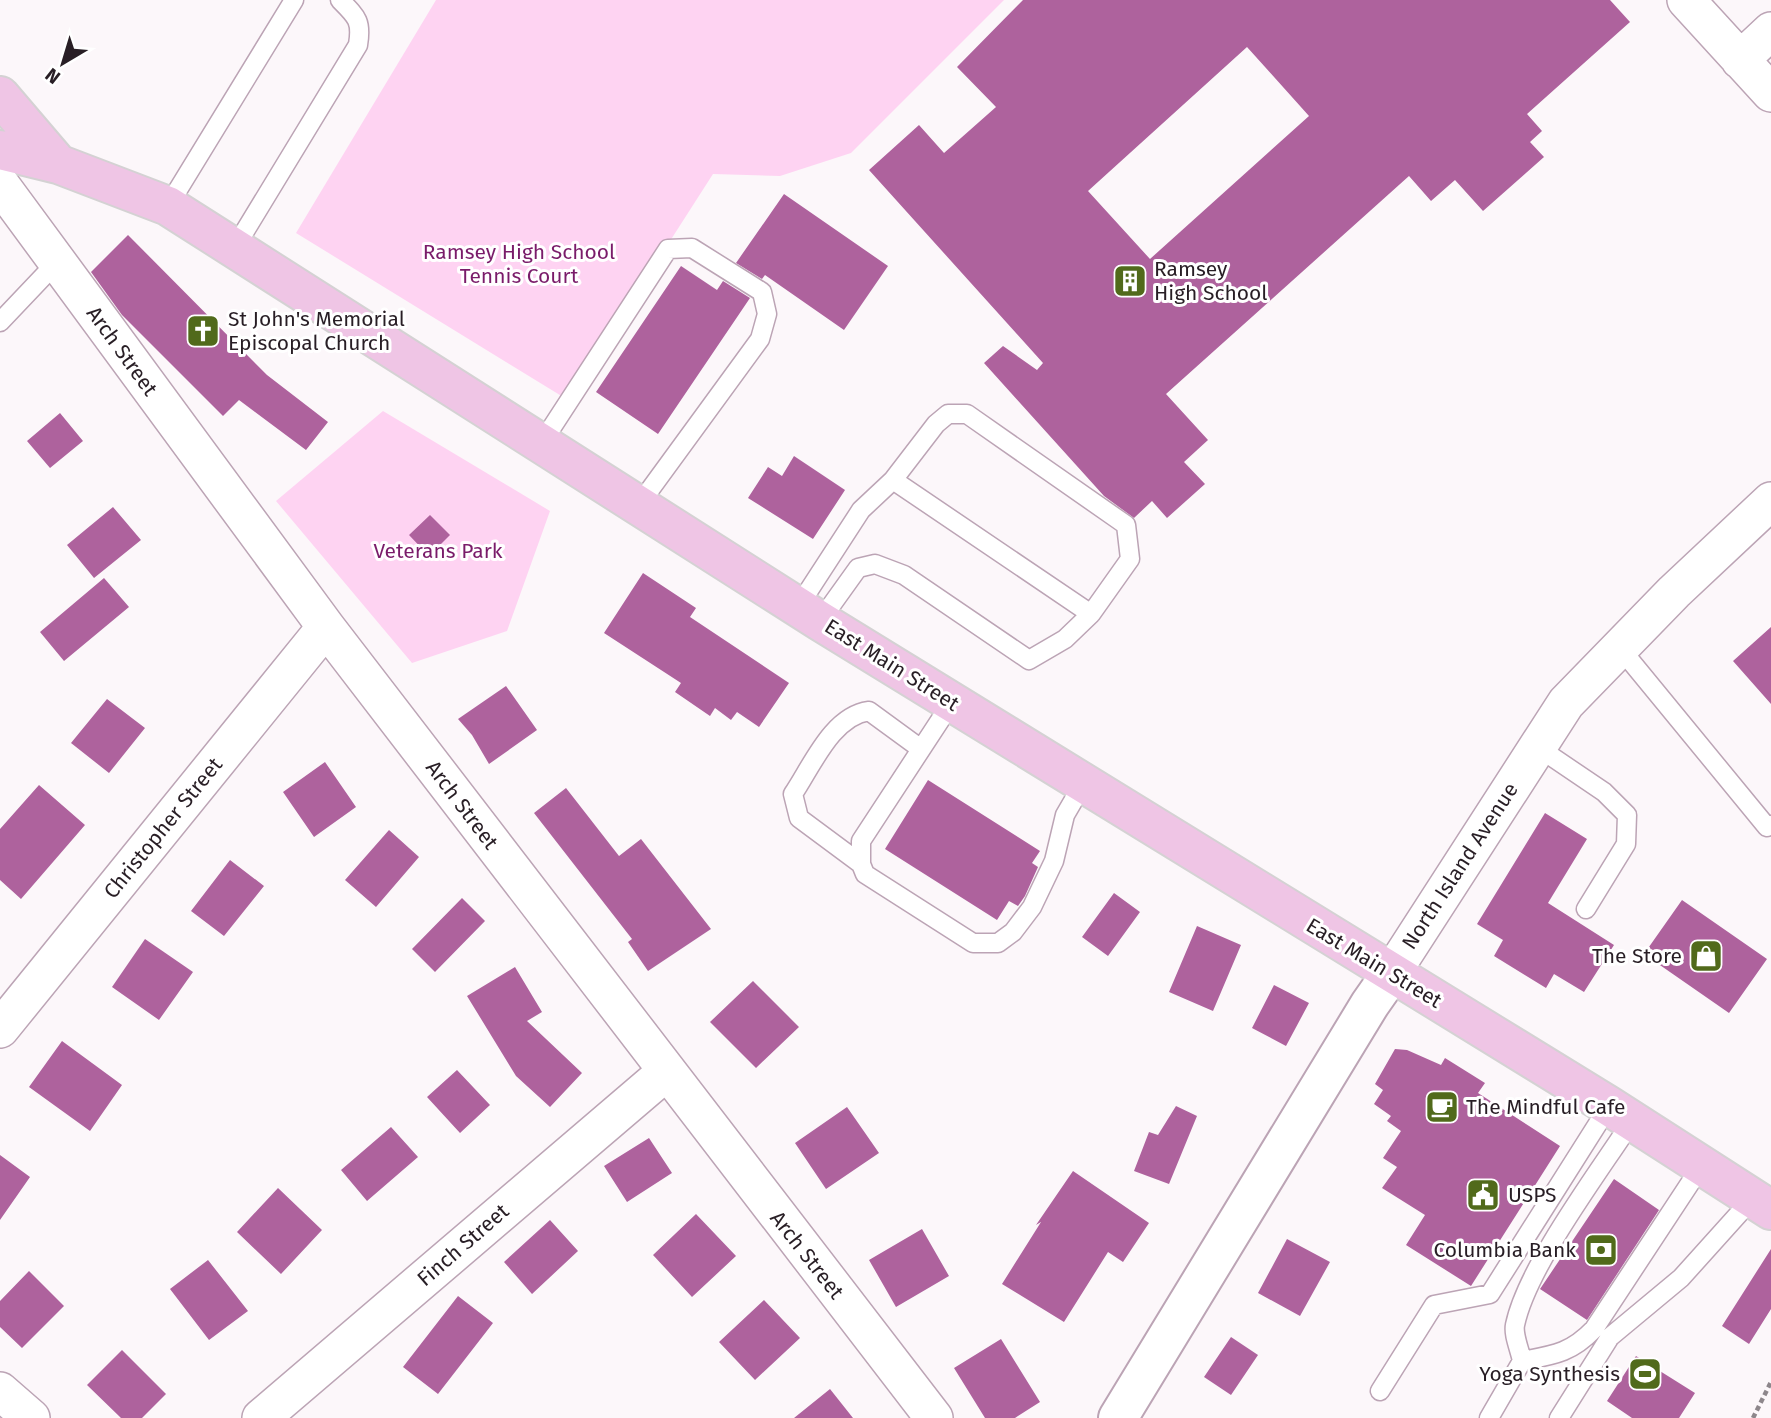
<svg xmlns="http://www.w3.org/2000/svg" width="1771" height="1418" viewBox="0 0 1771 1418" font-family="'Fira Sans',sans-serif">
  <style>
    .green { fill: #fed3f2 }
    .building { fill: #ae629d; fill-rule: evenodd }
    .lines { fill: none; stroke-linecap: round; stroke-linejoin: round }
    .service-casing { stroke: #bca4b5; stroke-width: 21 }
    .minor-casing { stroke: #bca4b5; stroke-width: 40 }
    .tertiary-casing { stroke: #bca4b5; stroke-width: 42 }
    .primary-casing { stroke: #d4d2d3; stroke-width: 42 }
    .path { stroke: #8d868b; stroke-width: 4.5; stroke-dasharray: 5 3.5; stroke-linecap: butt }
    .service { stroke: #fff; stroke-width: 18 }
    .minor { stroke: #fff; stroke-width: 37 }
    .tertiary { stroke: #fff; stroke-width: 38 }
    .primary { stroke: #efc5e5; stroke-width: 38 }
    .labels { text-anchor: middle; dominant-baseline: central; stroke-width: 6; stroke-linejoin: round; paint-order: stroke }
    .park-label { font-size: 21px; fill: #7a1c6a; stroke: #fff }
    .poi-label { font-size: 21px; fill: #281e25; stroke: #fff; text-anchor: start }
    .street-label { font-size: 21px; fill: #281e25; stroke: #fff }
  </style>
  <rect width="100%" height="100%" fill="#fcf7fa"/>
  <path class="green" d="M436,0H1004L851,153L780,176L713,174L568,400L296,233Z
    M383,411L550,511L507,631L412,663L276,501Z"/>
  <path class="building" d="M1023,0H1610L1630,22L1527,114L1542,131L1530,142L1544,157L1483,211L1455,180L1431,201L1409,176L1166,394L1208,440L1184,462L1205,484L1167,518L1152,501L1134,518L1104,496L984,363L1003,346L1037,370L1043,363L869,170L919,125L944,153L996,107L957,67ZM1247,47L1309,116L1150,259L1088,191Z
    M784,194L888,266L844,330L765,275L762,279L736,263Z
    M128,235L267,375L328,422L306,450L239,400L223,416L122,315L91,272Z
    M681,266L717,290L723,281L750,298L658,434L596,392Z
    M60,413L83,441L50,468L27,441Z
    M794,456L845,490L813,539L748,498L768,467L782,476Z
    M113,507L141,540L94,578L67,545Z
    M430,515L450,535L429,556L409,535Z
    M643,573L696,608L690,617L789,683L759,727L737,712L731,720L715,708L710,716L675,692L681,683L604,633Z
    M104,578L129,607L64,661L40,632Z
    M1771,627V704L1733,661Z
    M506,686L537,730L489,764L472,735L458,719Z
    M107,699L145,728L109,773L71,743Z
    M325,762L356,807L314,837L283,792Z
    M928,780L1040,851L1032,863L1038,867L1025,896L1018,906L1009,901L997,920L885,849Z
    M39,785L85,825L21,899L0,880V829Z
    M566,788L619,856L641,839L711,929L648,971L628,942L632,939L534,813Z
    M1545,813L1587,839L1548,903L1614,945L1584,992L1554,974L1546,988L1494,956L1503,940L1477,924Z
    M389,830L419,857L376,907L345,880Z
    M230,860L264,886L224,936L191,911Z
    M1114,893L1140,912L1108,956L1082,937Z
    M462,898L485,921L435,972L412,949Z
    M1682,900L1767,959L1729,1013L1644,954Z
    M1197,926L1241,945L1213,1011L1169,992Z
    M145,939L193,972L159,1020L112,987Z
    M515,967L542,1012L527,1021L582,1073L550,1107L516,1076L467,996Z
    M753,981L799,1027L756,1068L710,1022Z
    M1274,985L1309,1003L1286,1046L1252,1028Z
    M62,1041L122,1085L90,1131L29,1087Z
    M1395,1049L1407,1050L1441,1065L1445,1058L1485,1083L1478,1093L1560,1146L1471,1286L1406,1245L1425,1215L1382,1188L1397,1167L1383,1158L1401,1131L1387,1121L1391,1116L1374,1104L1383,1090L1375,1084Z
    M457,1070L490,1105L460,1133L427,1097Z
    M1176,1106L1197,1116L1169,1184L1134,1171L1149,1132L1158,1135Z
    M847,1107L879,1153L826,1189L795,1143Z
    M391,1127L418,1157L367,1201L341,1170Z
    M649,1138L672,1173L627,1202L604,1166Z
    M0,1155L30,1177L0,1220Z
    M1073,1171L1149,1223L1123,1262L1108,1252L1064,1322L1002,1284L1041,1222L1036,1225Z
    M1614,1179L1659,1210L1587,1320L1540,1289Z
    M278,1188L322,1230L281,1274L237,1232Z
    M696,1214L736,1256L692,1297L653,1255Z
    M550,1220L578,1251L532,1294L504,1262Z
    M922,1229L949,1276L896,1307L869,1260Z
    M1287,1239L1330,1262L1300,1316L1258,1293Z
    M1771,1249V1309L1749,1344L1722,1326Z
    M208,1260L248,1311L209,1340L170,1289Z
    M29,1271L64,1306L22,1348L0,1327V1301Z
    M458,1296L493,1323L438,1394L403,1367Z
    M764,1300L800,1338L755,1380L719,1342Z
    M1231,1337L1258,1355L1231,1395L1204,1377Z
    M1001,1339L1040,1402L1015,1418H985L954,1368Z
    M122,1350L166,1394L142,1418H121L87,1385Z
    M1636,1356L1695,1393L1679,1418H1632L1607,1401Z
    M830,1389L853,1418H794Z"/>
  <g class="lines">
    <defs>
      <path id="service" d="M168,206L294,0
        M234,249L358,45C362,21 357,17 340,0
        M0,322L57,262
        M541,444L668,249L692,248L762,292L767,314L760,339L638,506
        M798,607L861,510L893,480L936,424L948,414H967L1126,525L1130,559L1091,614
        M820,621L858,568L875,564L904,575L1029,660L1065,639L1091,614L893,480
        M1620,648L1767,827L1771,825
        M952,702L861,841V864L865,874L973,943H998L1013,932L1032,907L1054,861L1065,815L1083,784
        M1536,746L1604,792L1627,815L1626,844L1586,909
        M861,864L799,818L793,794C812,766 832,716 869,711L921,749
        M1522,1361C1554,1355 1571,1353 1594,1329L1702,1165
        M1380,1391L1434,1305L1490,1294L1609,1106
        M1489,1418L1522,1361C1520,1350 1513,1335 1515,1325C1527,1267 1599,1172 1632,1121
        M1559,1418L1610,1337L1681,1278L1753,1198"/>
      <path id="minor" d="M1686,0L1771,93
        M1740,60L1771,31
        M0,184L326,627L934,1418
        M1391,974L1566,703L1674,592L1771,501
        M0,1029L326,627
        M0,1391L31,1418
        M261,1418L666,1072"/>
      <path id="tertiary" d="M1118,1418L1370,1004L1391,974"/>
      <path id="primary" d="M0,96L58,164
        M0,150L58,164L168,206L820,621L1609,1106L1771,1210"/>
    </defs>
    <use href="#service" class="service-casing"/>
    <use href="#minor" class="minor-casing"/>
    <use href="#tertiary" class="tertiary-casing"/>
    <use href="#primary" class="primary-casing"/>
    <path class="path" d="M1753,1418L1771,1382"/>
    <use href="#service" class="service"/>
    <use href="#minor" class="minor"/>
    <use href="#tertiary" class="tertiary"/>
    <use href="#primary" class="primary"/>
  </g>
  <defs>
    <symbol id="building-square" viewBox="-11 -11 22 22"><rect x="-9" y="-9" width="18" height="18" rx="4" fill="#516a1b" stroke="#fff"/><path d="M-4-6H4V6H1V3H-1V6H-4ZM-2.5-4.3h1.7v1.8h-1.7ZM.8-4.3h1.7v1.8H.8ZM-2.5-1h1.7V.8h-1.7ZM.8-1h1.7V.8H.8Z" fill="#fff"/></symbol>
    <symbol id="church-square" viewBox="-11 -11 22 22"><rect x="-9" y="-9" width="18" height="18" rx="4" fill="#516a1b" stroke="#fff"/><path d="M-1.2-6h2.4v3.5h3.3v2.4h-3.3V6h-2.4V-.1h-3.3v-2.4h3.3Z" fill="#fff"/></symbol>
    <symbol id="shop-square" viewBox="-11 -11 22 22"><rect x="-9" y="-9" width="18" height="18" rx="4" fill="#516a1b" stroke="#fff"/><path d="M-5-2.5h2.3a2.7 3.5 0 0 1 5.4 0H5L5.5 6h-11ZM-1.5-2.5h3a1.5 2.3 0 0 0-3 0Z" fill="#fff"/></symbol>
    <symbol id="cafe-square" viewBox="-11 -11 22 22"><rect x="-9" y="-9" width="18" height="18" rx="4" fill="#516a1b" stroke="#fff"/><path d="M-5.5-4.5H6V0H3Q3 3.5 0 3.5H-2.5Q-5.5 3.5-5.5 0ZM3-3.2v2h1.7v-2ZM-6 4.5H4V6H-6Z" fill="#fff"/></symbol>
    <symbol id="civic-square" viewBox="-11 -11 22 22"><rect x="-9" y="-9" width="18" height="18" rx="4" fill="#516a1b" stroke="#fff"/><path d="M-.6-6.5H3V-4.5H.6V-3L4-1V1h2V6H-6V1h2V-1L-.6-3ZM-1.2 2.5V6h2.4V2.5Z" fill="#fff"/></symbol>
    <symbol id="bank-square" viewBox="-11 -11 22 22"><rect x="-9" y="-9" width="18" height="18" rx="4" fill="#516a1b" stroke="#fff"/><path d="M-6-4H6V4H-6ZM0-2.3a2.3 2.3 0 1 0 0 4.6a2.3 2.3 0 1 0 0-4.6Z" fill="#fff"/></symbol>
    <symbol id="stadium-square" viewBox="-11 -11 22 22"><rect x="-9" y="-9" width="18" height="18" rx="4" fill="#516a1b" stroke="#fff"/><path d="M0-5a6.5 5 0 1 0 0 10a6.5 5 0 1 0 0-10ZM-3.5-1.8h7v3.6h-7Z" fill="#fff"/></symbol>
  </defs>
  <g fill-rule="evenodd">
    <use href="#building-square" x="1111" y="262" width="38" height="38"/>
    <use href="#church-square" x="184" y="312" width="38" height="38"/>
    <use href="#shop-square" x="1687" y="937" width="38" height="38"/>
    <use href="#cafe-square" x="1423" y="1088" width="38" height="38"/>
    <use href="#civic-square" x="1464" y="1176" width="38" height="38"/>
    <use href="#bank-square" x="1582" y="1231" width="38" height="38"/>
    <use href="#stadium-square" x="1626" y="1355" width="38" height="38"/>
  </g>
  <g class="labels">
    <g class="park-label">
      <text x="519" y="252">Ramsey High School<tspan x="519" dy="24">Tennis Court</tspan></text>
      <text x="438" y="551">Veterans Park</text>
    </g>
    <g class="poi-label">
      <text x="1154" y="269">Ramsey<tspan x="1154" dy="24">High School</tspan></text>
      <text x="228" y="319">St John's Memorial<tspan x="228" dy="24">Episcopal Church</tspan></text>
      <text x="1682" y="956" text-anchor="end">The Store</text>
      <text x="1466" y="1107">The Mindful Cafe</text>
      <text x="1508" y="1195">USPS</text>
      <text x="1576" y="1250" text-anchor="end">Columbia Bank</text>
      <text x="1620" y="1374" text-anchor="end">Yoga Synthesis</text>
    </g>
    <g class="street-label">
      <text transform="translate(122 351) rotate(54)">Arch Street</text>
      <text transform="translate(892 665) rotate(32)">East Main Street</text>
      <text transform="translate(462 805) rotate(53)">Arch Street</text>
      <text transform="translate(163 828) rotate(-51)">Christopher Street</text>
      <text transform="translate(1460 866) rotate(-57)">North Island Avenue</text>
      <text transform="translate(1374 963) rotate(31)">East Main Street</text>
      <text transform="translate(463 1245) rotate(-41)">Finch Street</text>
      <text transform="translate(807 1255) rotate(52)">Arch Street</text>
    </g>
  </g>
  <g transform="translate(63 63) rotate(218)" stroke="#ffffff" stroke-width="5" paint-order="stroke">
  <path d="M0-5L12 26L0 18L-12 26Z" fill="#281e25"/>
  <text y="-10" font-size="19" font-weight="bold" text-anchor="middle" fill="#281e25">N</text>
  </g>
</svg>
